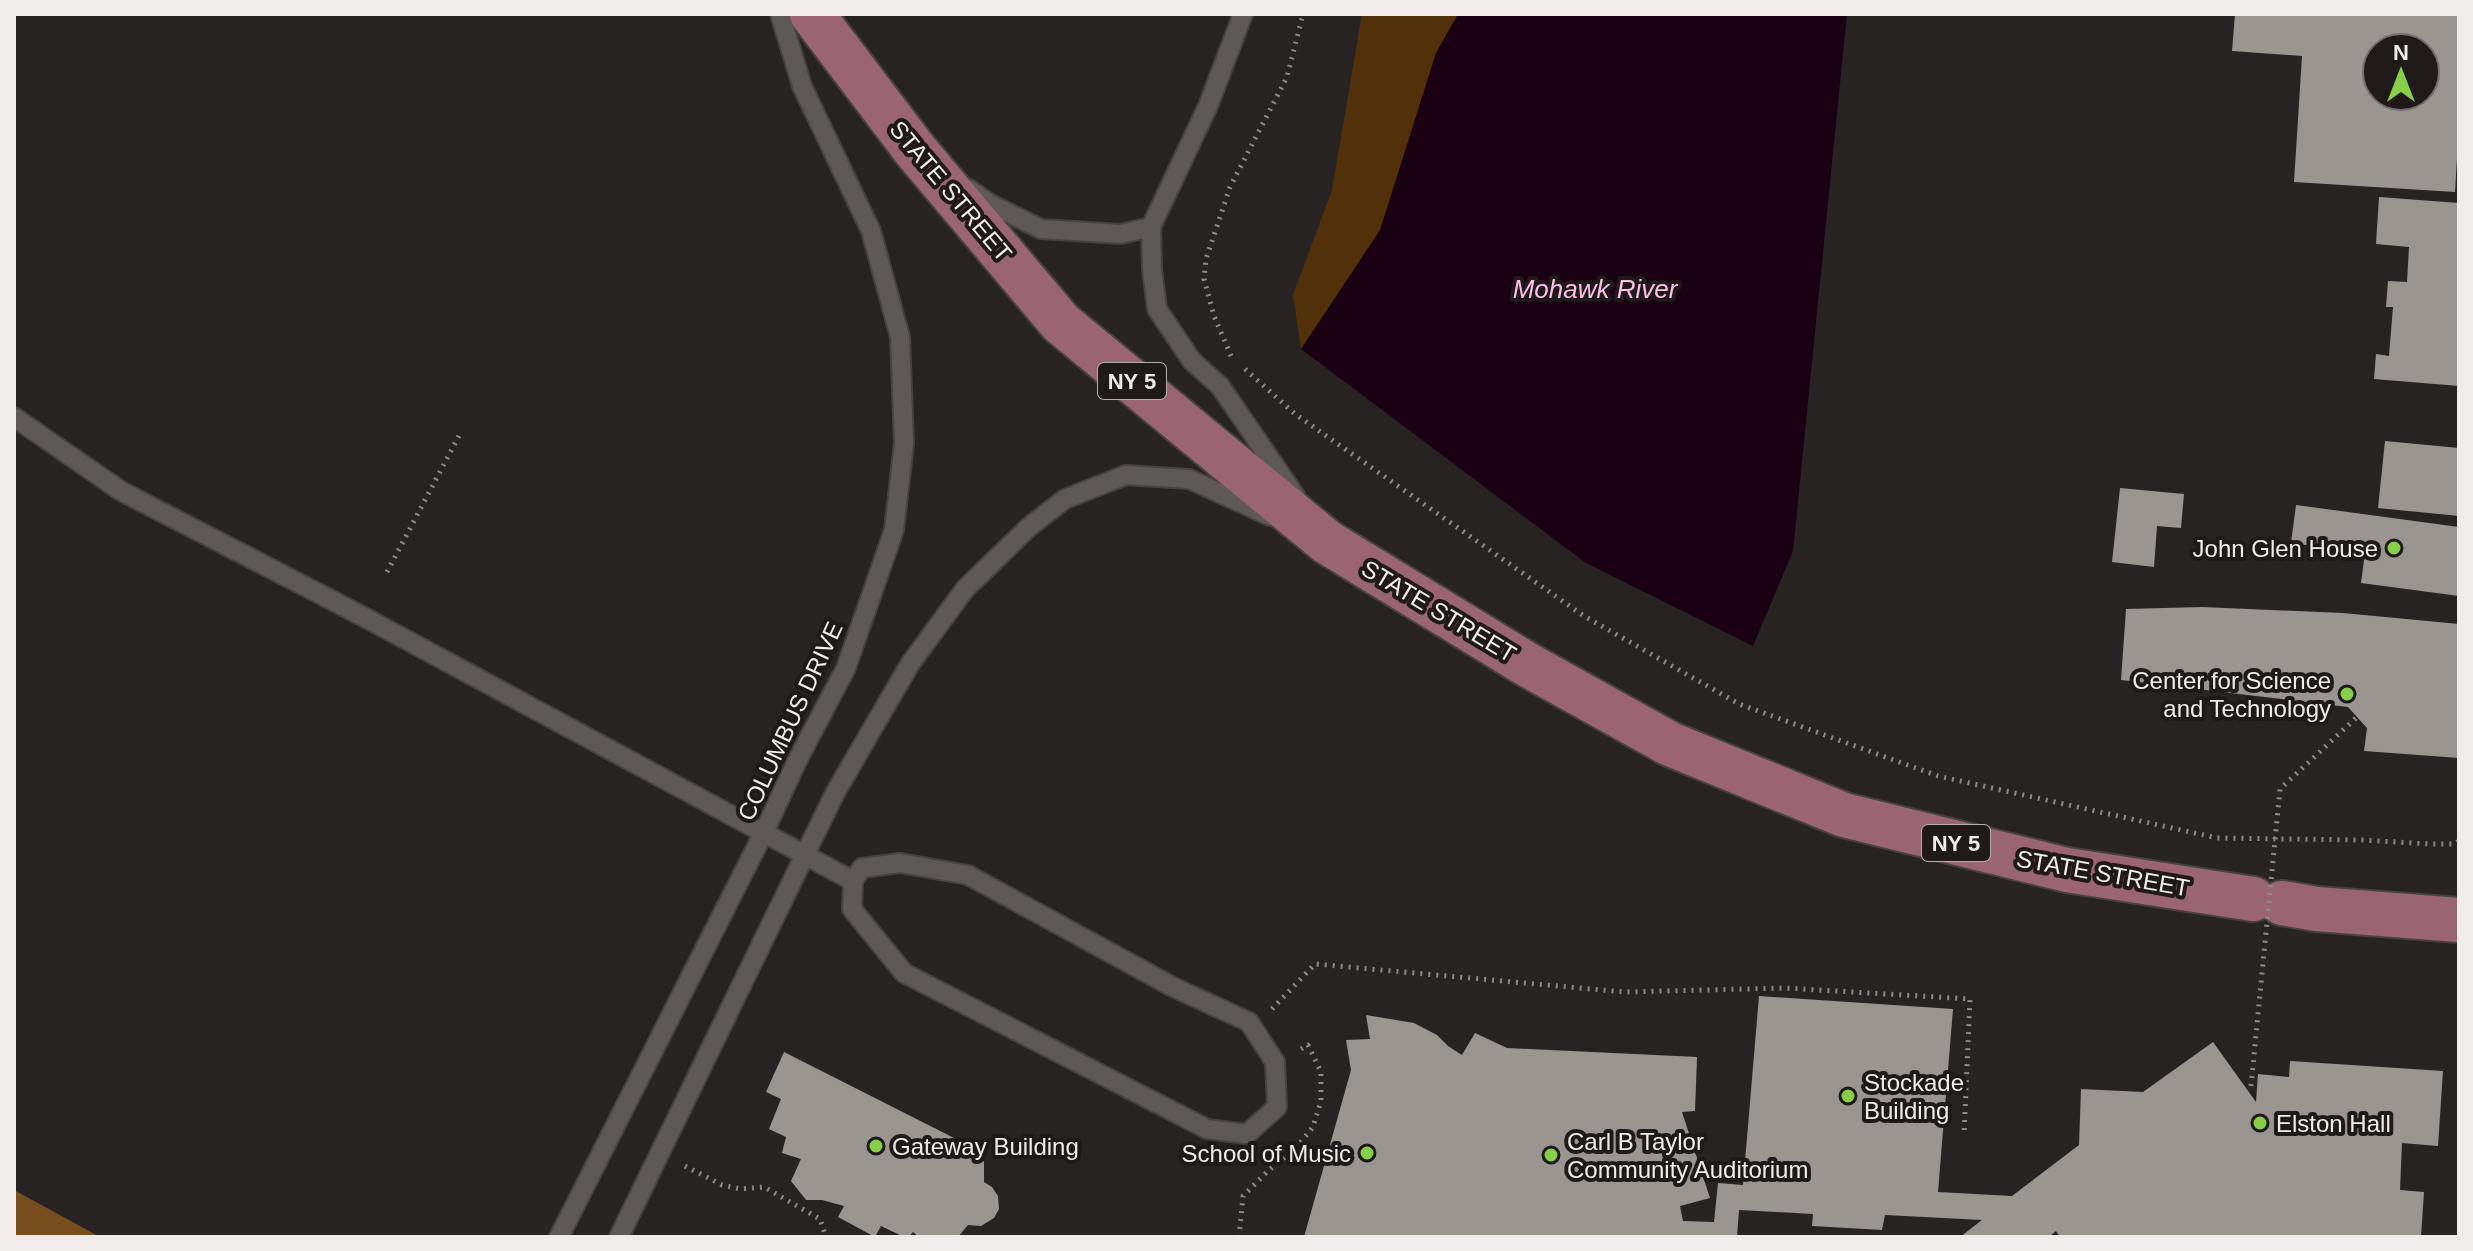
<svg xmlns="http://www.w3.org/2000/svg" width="2473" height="1251" viewBox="0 0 2473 1251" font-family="Arial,sans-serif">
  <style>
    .green { fill: #503109 }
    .forest { fill: #774d1d }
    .water { fill: #1a0013 }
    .building { fill: #9b9592; fill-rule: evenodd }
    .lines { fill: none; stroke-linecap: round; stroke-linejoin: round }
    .lane-casing { stroke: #474242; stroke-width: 22 }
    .primary-casing { stroke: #474242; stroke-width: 48 }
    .path { stroke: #8f8a8a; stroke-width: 5; stroke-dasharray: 2 6; stroke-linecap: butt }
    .lane { stroke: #5e5858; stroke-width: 18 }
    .primary { stroke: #9a6475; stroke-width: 44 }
    .path-bridge { stroke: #8f8a8a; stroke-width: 5; stroke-dasharray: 2 6; stroke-linecap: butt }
    .poi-dot { fill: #88cf49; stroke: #1f1a19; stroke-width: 3 }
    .labels { text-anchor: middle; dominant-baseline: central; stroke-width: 8; stroke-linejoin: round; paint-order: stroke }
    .shield { fill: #1f1a19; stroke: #b1adad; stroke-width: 2 }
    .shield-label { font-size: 22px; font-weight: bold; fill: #f0ecec }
    .street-label { font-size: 24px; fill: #f0ecec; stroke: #1f1a19 }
    .poi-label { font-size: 24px; fill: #f0ecec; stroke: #1f1a19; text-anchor: start }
    .water-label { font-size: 26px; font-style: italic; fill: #fdbee9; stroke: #1f1a19 }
  </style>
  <rect width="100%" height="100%" fill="#282323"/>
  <path class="green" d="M1362,14H1681L1331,371L1301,349L1293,295L1332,190Z"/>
  <path class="forest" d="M14,1190L100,1237H14Z"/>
  <path class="water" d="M1458,14H1847L1793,551L1753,646L1586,563L1301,349L1380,230L1436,53Z"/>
  <path class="building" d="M2235,14H2459V124L2455,192L2294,182L2302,56L2232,51ZM2377,48H2425V96H2377Z
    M2379,197L2459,203V386L2374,379L2376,354L2389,356L2393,307H2386L2388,281L2407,282L2409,247L2376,244Z
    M2385,441L2459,448V516L2378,508Z
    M2120,488L2184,494L2181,528L2157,526L2154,567L2112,562Z
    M2296,505L2459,527V596L2361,583L2365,553L2291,543Z
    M2202,607L2343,613L2459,624V758L2364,751L2367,728L2348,707L2121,680L2126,609Z
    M1759,996L1953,1009L1938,1192L2012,1196L2079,1145L2081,1089L2143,1092L2213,1042L2256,1102L2258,1074L2289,1077L2290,1061L2443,1071L2438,1146L2402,1143L2400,1190L2424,1192L2421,1237H2060L2056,1231L2049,1237H1960L1982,1220L1885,1215L1882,1230L1812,1226L1813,1214L1739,1210L1737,1237H1304L1351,1070L1346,1040L1370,1039L1366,1015L1414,1023L1437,1035L1448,1046L1462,1055L1475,1033L1507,1048L1697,1057L1695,1111L1682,1112L1710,1198L1680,1206L1683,1221L1714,1222L1718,1183L1743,1185Z
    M784,1052L962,1142L974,1150L984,1162V1182L992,1187L998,1196L999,1209L994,1218L981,1226L968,1225L958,1237H919L913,1232L909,1237H904L881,1226L875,1237L838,1217L844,1206L822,1200H806L791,1181L801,1159L782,1153L786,1137L769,1129L781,1099L766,1092Z"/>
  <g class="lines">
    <defs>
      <path id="lane" d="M1243,14L1208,106L1151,227L1152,269L1157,309L1192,361L1220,386L1296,497
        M969,189L990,204L1041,229L1121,234L1151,227
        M14,417L121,491L364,617L853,881
        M900,863L968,875L1173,987L1249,1022L1275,1062L1277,1107L1247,1134L1207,1129L904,973L852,909L853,881L862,868Z
        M559,1237L764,832L798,759L846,668L894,530L904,443L900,337L871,231L802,86L780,14
        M619,1237L835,793L910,664L965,589L1029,527L1065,499L1126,475L1189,479L1270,516"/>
      <path id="primary" d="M812,14L915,150L1061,323L1327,542L1528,665L1670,744L1844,815L2067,870L2253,899
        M2282,903L2317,909L2459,920"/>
    </defs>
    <use href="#lane" class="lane-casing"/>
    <use href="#primary" class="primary-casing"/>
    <path class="path" d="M1231,356L1214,316L1204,279L1206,259L1230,187L1287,77L1303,14
      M1245,369L1295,414L1584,616L1739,704L1938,776L2217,838L2362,840L2430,844H2455L2459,841
      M387,572L461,432
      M1272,1009L1315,964L1624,992L1785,988L1970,999L1964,1135
      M685,1166L722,1185L741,1189L764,1187L820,1219L826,1237
      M1239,1237L1243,1196L1269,1170L1296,1148L1313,1127L1321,1101V1072L1308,1045L1297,1051"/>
    <use href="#lane" class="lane"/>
    <use href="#primary" class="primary"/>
    <path class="path-bridge" d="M2251,1086L2280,789L2357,717"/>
  </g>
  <g class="poi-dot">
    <circle cx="2394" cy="548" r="8"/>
    <circle cx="2347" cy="694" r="8"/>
    <circle cx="1848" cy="1096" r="8"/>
    <circle cx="2260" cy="1123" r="8"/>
    <circle cx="876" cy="1146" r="8"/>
    <circle cx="1367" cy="1153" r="8"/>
    <circle cx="1551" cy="1155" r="8"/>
  </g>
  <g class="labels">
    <g class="shield">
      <rect x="1098" y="363" width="68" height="36" rx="6"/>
      <rect x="1922" y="825" width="68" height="36" rx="6"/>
    </g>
    <g class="shield-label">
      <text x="1132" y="381">NY 5</text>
      <text x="1956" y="843">NY 5</text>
    </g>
    <g class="street-label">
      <text transform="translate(951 191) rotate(50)">STATE STREET</text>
      <text transform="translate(1439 611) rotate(31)">STATE STREET</text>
      <text transform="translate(790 721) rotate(-65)">COLUMBUS DRIVE</text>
      <text transform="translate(2103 873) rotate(10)">STATE STREET</text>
    </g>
    <g class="poi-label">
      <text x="2378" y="548" text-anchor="end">John Glen House</text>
      <text x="2331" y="680" text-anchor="end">Center for Science<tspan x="2331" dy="28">and Technology</tspan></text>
      <text x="1864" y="1082">Stockade<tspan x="1864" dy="28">Building</tspan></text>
      <text x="2276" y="1123">Elston Hall</text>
      <text x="1567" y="1141">Carl B Taylor<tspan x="1567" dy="28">Community Auditorium</tspan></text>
      <text x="892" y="1146">Gateway Building</text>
      <text x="1351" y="1153" text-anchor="end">School of Music</text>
    </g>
    <g class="water-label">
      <text x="1595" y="289">Mohawk River</text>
    </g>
  </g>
  <rect width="2473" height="1251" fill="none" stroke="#f0ecec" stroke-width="32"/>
  <g transform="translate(2401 72)"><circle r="38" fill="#1f1a19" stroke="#736e6d" stroke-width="2"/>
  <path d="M0-6L14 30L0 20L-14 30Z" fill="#88cf49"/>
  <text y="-12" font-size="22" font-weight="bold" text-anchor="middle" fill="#f0ecec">N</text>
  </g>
</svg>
